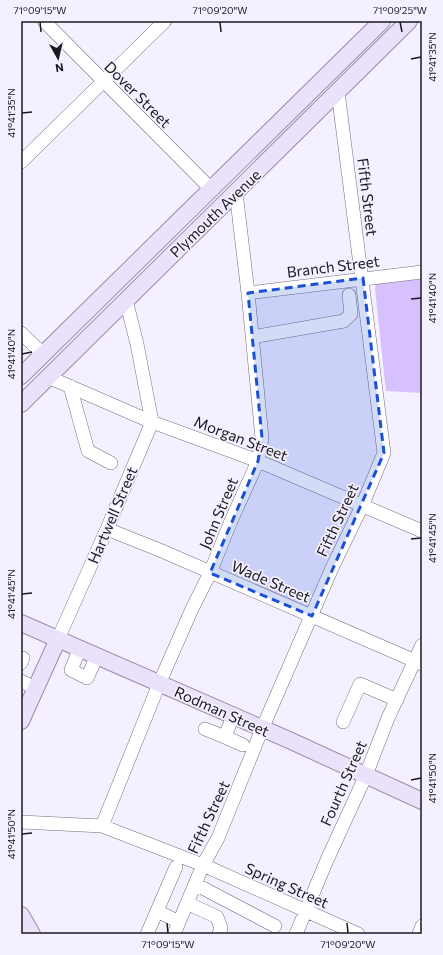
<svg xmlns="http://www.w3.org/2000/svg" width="443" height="955" viewBox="0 0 443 955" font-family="Commissioner,sans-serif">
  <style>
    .green { fill: #d7c0fe }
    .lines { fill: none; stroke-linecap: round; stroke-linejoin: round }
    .minor-casing { stroke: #756f7f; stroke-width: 14 }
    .major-casing { stroke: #988eac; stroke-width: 18 }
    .minor { stroke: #fff; stroke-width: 13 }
    .major { stroke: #eae1fb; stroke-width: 16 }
    .marked { fill: #1d4ed8; fill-opacity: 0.2; stroke: #1d4ed8; stroke-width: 3; stroke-dasharray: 8 5; stroke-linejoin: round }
    .ticks { fill: none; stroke: #1b191f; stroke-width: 1.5 }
    .labels { text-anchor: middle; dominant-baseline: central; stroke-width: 3.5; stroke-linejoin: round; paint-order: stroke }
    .street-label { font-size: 15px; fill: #1b191f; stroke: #f5f0ff }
    .neatline { fill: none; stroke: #1b191f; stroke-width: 1.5 }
    .ticks-label { font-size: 10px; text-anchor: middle; fill: #1b191f }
  </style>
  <rect width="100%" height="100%" fill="#f5f0ff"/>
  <path class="green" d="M422,278V393L386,391L375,289L376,283Z"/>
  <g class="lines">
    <defs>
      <path id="minor" d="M44,21L211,189
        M21,162L165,21
        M248,293L422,272
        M21,333L43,354
        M252,337L344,321L351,314L349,295
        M48,377L152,422L258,461L422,531
        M70,386L88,451L111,463
        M107,529L162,551L422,664
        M58,639L107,529L152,422L137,344L126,300
        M80,648L71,670L87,678L97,656
        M21,658H23L21,663
        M21,681L35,688
        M233,716L225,737L243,745
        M343,722L360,684L397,700
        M205,729L225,737
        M21,822L102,826L203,865L358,934
        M102,826L159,684L191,611L210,573L231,521L258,461L262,438L248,293L236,192
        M195,884L275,926
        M187,903L217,917L221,928L219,934
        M157,911L179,922
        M147,934L176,867
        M174,934L203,865L218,838L262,729L332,568L362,506L384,453L338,92
        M296,934L327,860L366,775L388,718L422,645
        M419,934L422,926"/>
      <path id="major" d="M21,376L382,21
        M21,404L409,21
        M21,623L289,740L422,801
        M21,721L58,639
        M21,915L32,934"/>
    </defs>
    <use href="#minor" class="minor-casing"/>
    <use href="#major" class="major-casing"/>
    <use href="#minor" class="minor"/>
    <use href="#major" class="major"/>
  </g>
  <path class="marked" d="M363,278L384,453L312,616L210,573L258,461L262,438L248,293Z"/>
  <path class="ticks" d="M40,22L41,32M220,22L221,32M400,22L402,32M411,59L421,57M22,113L32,112M411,299L421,298M22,354L32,352M411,539L421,538M22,594L32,593M411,780L421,778M22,834L32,833M167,923L168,933M347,923L348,933"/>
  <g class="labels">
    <g class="street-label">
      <text transform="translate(138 94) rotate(45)">Dover Street</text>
      <text transform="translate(368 197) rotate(83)">Fifth Street</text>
      <text transform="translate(215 213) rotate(-44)">Plymouth Avenue</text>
      <text transform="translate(333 266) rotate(-7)">Branch Street</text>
      <text transform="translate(241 438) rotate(21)">Morgan Street</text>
      <text transform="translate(218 513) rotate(-67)">John Street</text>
      <text transform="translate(112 515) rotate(-67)">Hartwell Street</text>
      <text transform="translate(337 520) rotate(-65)">Fifth Street</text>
      <text transform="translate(271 581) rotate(23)">Wade Street</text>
      <text transform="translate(222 711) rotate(24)">Rodman Street</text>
      <text transform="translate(343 783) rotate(-66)">Fourth Street</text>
      <text transform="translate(208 817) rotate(-65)">Fifth Street</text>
      <text transform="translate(287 885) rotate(24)">Spring Street</text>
    </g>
  </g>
  <rect width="443" height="955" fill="none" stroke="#f5f0ff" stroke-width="44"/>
  <g transform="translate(58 58) rotate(172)" stroke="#f5f0ff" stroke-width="3" paint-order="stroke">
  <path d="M0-3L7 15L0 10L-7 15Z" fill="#1b191f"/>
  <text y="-6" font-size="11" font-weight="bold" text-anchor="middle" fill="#1b191f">N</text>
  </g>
  <rect x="22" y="22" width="399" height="911" class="neatline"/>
  <g class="ticks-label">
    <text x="40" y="14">71°09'15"W</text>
    <text x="220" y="14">71°09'20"W</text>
    <text x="400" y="14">71°09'25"W</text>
    <text transform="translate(432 57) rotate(-90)" y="4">41°41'35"N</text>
    <text transform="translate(11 113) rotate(-90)" y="4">41°41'35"N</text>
    <text transform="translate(432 298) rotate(-90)" y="4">41°41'40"N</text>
    <text transform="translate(11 354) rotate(-90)" y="4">41°41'40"N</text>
    <text transform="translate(432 538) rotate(-90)" y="4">41°41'45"N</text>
    <text transform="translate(11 594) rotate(-90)" y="4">41°41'45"N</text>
    <text transform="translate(432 778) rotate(-90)" y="4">41°41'50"N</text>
    <text transform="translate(11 834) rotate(-90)" y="4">41°41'50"N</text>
    <text x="168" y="948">71°09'15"W</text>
    <text x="348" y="948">71°09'20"W</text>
  </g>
</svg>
